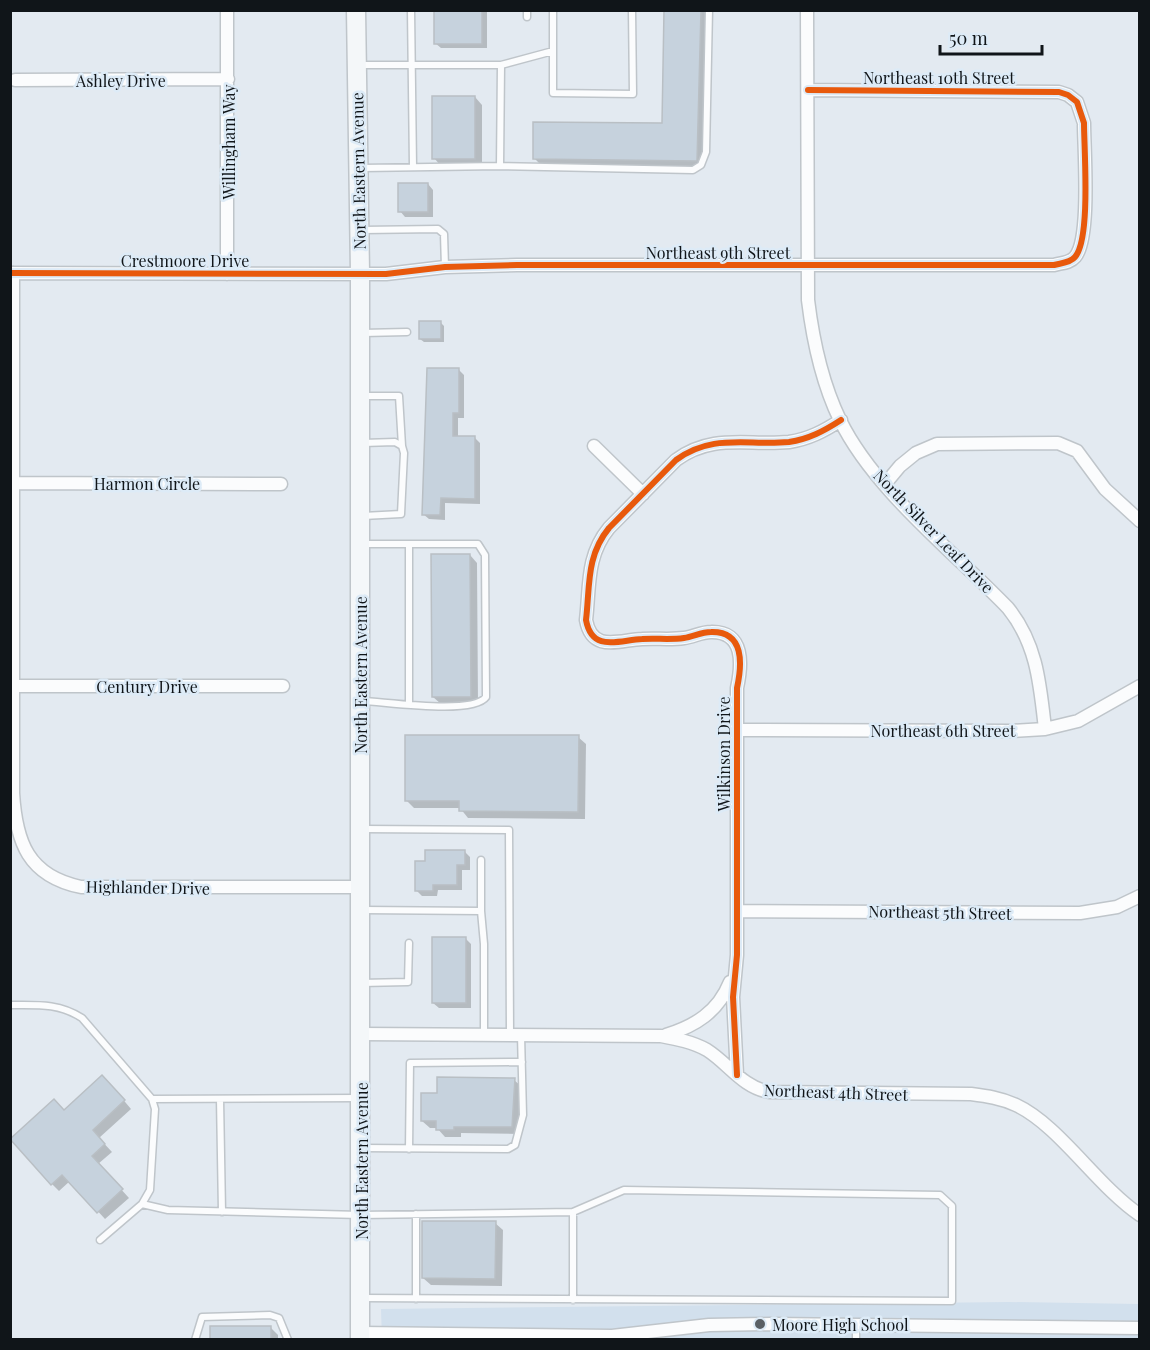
<svg xmlns="http://www.w3.org/2000/svg" width="1150" height="1350" viewBox="0 0 1150 1350" font-family="'Playfair Display',serif">
  <style>
    .built { fill: #d2e0ed }
    .shadow { fill: #0003 }
    .building { fill: #c6d2dd; stroke: #b9bfc4; stroke-width: 1.5 }
    .lines { fill: none; stroke-linecap: round; stroke-linejoin: round }
    .lane-casing { stroke: #bfc5ca; stroke-width: 9 }
    .street-casing { stroke: #bfc5ca; stroke-width: 15 }
    .secondary-casing { stroke: #bfc5ca; stroke-width: 21 }
    .lane { stroke: #fbfcfd; stroke-width: 6 }
    .street { stroke: #fbfcfd; stroke-width: 12 }
    .secondary { stroke: #f4f7f9; stroke-width: 18 }
    .cycleway-casing { stroke: #ddebf7; stroke-width: 10 }
    .cycleway { stroke: #e8590c; stroke-width: 6 }
    .poi-dot { fill: #5a6065; stroke: #ddebf7; stroke-width: 2 }
    .labels { text-anchor: middle; dominant-baseline: central; stroke-width: 5; stroke-linejoin: round; paint-order: stroke }
    .street-label { font-size: 16px; fill: #101519; stroke: #ddebf7 }
    .poi-label { font-size: 16px; fill: #101519; stroke: #ddebf7; text-anchor: start }
  </style>
  <rect width="100%" height="100%" fill="#e3eaf1"/>
  <path class="built" d="M1009,1302L1139,1304L1140,1339L382,1340L381,1309Z"/>
  <path class="shadow" d="M435,10H487V48H441L435,43Z
    M665,10H707L704,167L542,166L534,158L664,125Z
    M475,97L482,105V166H441L434,158Z
    M428,184L433,190V217H405L400,211Z
    M440,322L444,326V342H424L420,339Z
    M459,370L464,375V418H458V437H474L480,443V504L445,503V520L429,519L423,514Z
    M470,555L477,563L478,704H441L433,697Z
    M578,737L586,744L585,819L468,818L460,808H414L406,800Z
    M465,852L470,857V870H462V890H438L437,896H422L416,890Z
    M466,939L471,944V1008H439L433,1003Z
    M514,1080L522,1087L519,1134L461,1133V1137H445L437,1128H430L422,1121L438,1095Z
    M110,1084L131,1109L99,1138L112,1152L98,1164L129,1198L105,1219L70,1181L59,1191L52,1184L64,1112Z
    M495,1223L503,1230L502,1286L431,1285L423,1278Z
    M270,1327L278,1335V1340H212Z"/>
  <path class="building" d="M434,10H482V44H434Z
    M664,10H701L697,161L533,159V122L662,123Z
    M432,96H475V159H432Z
    M398,183H428V212H398Z
    M419,321H441V339H419Z
    M427,368H459V413H453V436H475V499L441,498L440,515H422Z
    M431,554H470L471,697H432Z
    M405,735H579L578,812L459,811V801H405Z
    M425,850H465V865H457V885H433V891H415V861H425Z
    M432,937H466V1003H432Z
    M102,1075L125,1100L93,1130L105,1144L92,1156L123,1189L97,1213L62,1175L51,1185L10,1139L54,1099L64,1110Z
    M437,1077L515,1078L512,1127H454V1130H436V1121H421V1093H437Z
    M422,1221H496L495,1279L422,1278Z
    M210,1326H271V1340H210Z"/>
  <g class="lines">
    <defs>
      <path id="lane" d="M411,10L413,167
        M553,10V93L633,94L632,10
        M527,17V10
        M358,65H501L500,166L362,168
        M501,65L553,51
        M500,166L693,170L701,165L706,152L709,10
        M363,230L438,229L444,234L445,267
        M363,333L407,332
        M363,396H399L402,446
        M363,516L401,514L404,453L402,446L395,442L363,443
        M362,544H478L485,555L486,697C473,715 387,702 363,701
        M409,704V545
        M363,829L509,830L510,1034
        M363,910L481,911L484,944V1034
        M481,911V860
        M361,983L408,982L409,943
        M10,1005C37,1005 59,1003 82,1018L152,1099L155,1109L150,1190L142,1204L100,1240
        M152,1099L358,1098
        M220,1099L222,1212
        M361,1148L508,1149L515,1145L523,1115L521,1035
        M409,1149L410,1063L522,1062
        M142,1204L168,1210L360,1215L573,1212L624,1190L940,1195L952,1206V1301L361,1298
        M416,1214V1299
        M573,1300V1212
        M856,1325V1340
        M195,1340L202,1317L270,1315L279,1318L288,1340"/>
      <path id="street" d="M807,10L808,300C813,341 822,383 840,420C874,490 954,552 1008,608C1037,644 1040,684 1045,729
        M15,80L228,79
        M10,273L386,274L445,267L517,265H1054C1061,263 1070,263 1075,257C1091,239 1084,149 1084,123L1077,102L1068,95L1059,92L808,90
        M13,273V793C16,842 28,876 81,887H359
        M227,274V10
        M594,446L643,494
        M13,483L281,484
        M885,484L900,466L916,453L937,444L1058,443L1077,451L1105,489L1140,521
        M10,686H283
        M737,730L1011,731L1045,729L1078,721L1140,686
        M737,911L1080,913L1117,907L1140,896
        M361,1034L661,1036C677,1039 693,1042 707,1050C729,1064 742,1087 769,1092L971,1094C986,1096 1001,1098 1016,1105C1059,1125 1097,1186 1140,1215
        M666,1035C695,1026 718,1012 730,982
        M737,1075L733,997L737,955V688C742,665 745,631 711,632C701,632 693,637 684,638C670,640 656,638 642,639C619,640 592,653 586,620C590,586 586,556 609,528L676,460C713,433 747,446 789,442C809,439 824,431 841,420
        M360,1333L612,1336L709,1325L770,1324L1140,1328"/>
      <path id="secondary" d="M356,10L360,273V1340"/>
    </defs>
    <use href="#lane" class="lane-casing"/>
    <use href="#street" class="street-casing"/>
    <use href="#secondary" class="secondary-casing"/>
    <use href="#lane" class="lane"/>
    <use href="#street" class="street"/>
    <use href="#secondary" class="secondary"/>
    <defs>
      <path id="cycleway" d="M10,273L386,274L445,267L517,265H1054C1061,263 1070,263 1075,257C1091,239 1084,149 1084,123L1077,102L1068,95L1059,92L808,90
        M737,1075L733,997L737,955V688C742,665 745,631 711,632C701,632 693,637 684,638C670,640 656,638 642,639C619,640 592,653 586,620C590,586 586,556 609,528L676,460C713,433 747,446 789,442C809,439 824,431 841,420"/>
    </defs>
    <use href="#cycleway" class="cycleway-casing"/>
    <use href="#cycleway" class="cycleway"/>
  </g>
  <circle class="poi-dot" cx="760" cy="1324" r="6"/>
  <g class="labels">
    <g class="street-label">
      <text x="939" y="77">Northeast 10th Street</text>
      <text x="121" y="80">Ashley Drive</text>
      <text transform="translate(228 142) rotate(-90)">Willingham Way</text>
      <text transform="translate(358 171) rotate(-91)">North Eastern Avenue</text>
      <text x="718" y="252">Northeast 9th Street</text>
      <text x="185" y="260">Crestmoore Drive</text>
      <text x="147" y="483">Harmon Circle</text>
      <text transform="translate(934 531) rotate(46)">North Silver Leaf Drive</text>
      <text transform="translate(360 675) rotate(-90)">North Eastern Avenue</text>
      <text x="147" y="686">Century Drive</text>
      <text x="943" y="730">Northeast 6th Street</text>
      <text transform="translate(723 754) rotate(-90)">Wilkinson Drive</text>
      <text transform="translate(148 887) rotate(1)">Highlander Drive</text>
      <text transform="translate(940 912) rotate(1)">Northeast 5th Street</text>
      <text transform="translate(836 1092) rotate(2)">Northeast 4th Street</text>
      <text transform="translate(361 1161) rotate(-90)">North Eastern Avenue</text>
    </g>
    <g class="poi-label">
      <text x="772" y="1324">Moore High School</text>
    </g>
  </g>
  <rect width="1150" height="1350" fill="none" stroke="#101519" stroke-width="24"/>
  <path d="M940 45v9h102v-9" fill="none" stroke="#101519" stroke-width="3"/>
  <text x="949" y="45" font-size="18" fill="#101519" stroke="#ddebf7" stroke-width="4.5" paint-order="stroke">50 m</text>
</svg>
